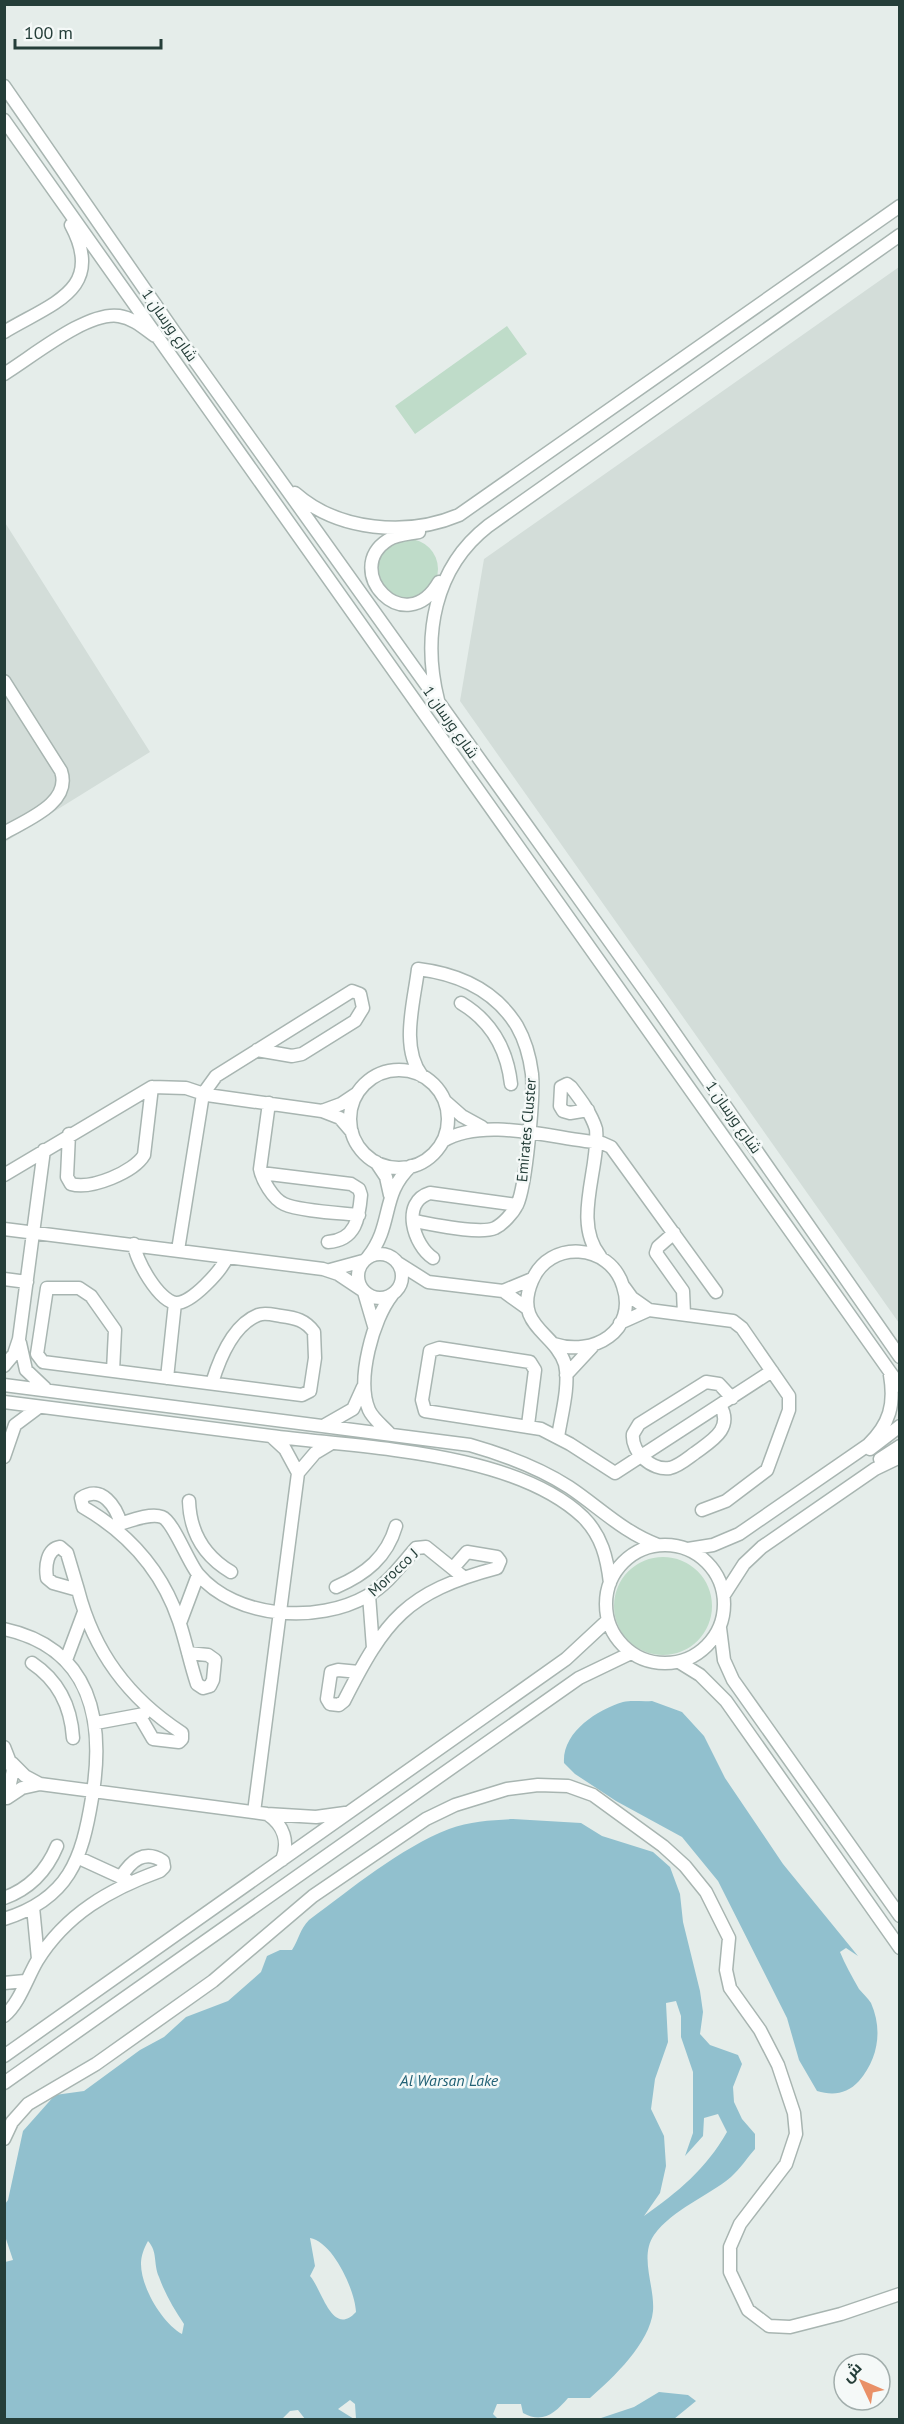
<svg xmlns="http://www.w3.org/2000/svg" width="904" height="2424" viewBox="0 0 904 2424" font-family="'PT Sans',Cairo,sans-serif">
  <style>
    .built { fill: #d3ddd9 }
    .green { fill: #bfdcc9 }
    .water { fill: #91c0ce; fill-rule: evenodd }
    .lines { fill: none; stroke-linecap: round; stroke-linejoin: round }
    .minor-casing { stroke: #a8b5b1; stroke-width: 15 }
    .minor { stroke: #fff; stroke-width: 12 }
    .labels { text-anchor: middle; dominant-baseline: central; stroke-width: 5; stroke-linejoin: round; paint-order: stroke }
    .street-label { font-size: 15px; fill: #253e39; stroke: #f5f9f8 }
    .water-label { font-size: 16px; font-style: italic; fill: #236276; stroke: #f5f9f8 }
  </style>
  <rect width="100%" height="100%" fill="#e5edea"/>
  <path class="built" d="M899,267V1323L460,701L484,559Z
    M4,521L150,752L5,842H4Z"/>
  <path class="green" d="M507,326L527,354L415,434L395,406Z
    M378 569a30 30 0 1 1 60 0a30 30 0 1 1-60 0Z
    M614 1606a49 49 0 1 1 98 0a49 49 0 1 1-98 0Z"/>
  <path class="water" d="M652,1701L682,1712L704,1736L725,1778L783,1864L858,1956L846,1948L840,1952C845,1964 852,1977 859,1989C863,1994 868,1998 871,2003C883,2030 878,2059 859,2081C847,2094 833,2096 817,2091L799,2060L787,2018L718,1881L682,1837L616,1801L575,1774L564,1763C562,1732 597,1710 623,1702C632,1700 643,1702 652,1701Z
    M513,1819L581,1823L602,1836L653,1852L670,1867L680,1894L683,1922L700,1991L703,2012L700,2034L710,2045L738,2055L742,2064L733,2087L734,2102L742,2119L755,2134V2149C747,2158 740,2169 731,2177C707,2197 673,2209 654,2235C639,2257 655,2286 653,2311C650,2343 613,2378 590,2398H568C555,2413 543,2424 523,2413L521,2404H497L493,2414L498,2419H356L355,2404L350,2400L338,2409L354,2419H305L298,2410L290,2411L281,2420L5,2419V2262L13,2260L5,2236V2204L8,2200L23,2131L55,2095L84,2091L140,2050L164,2037L186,2017L228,2001L261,1972L267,1956L280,1950H292C299,1939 300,1929 309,1920C351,1889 400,1848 449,1829C470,1821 492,1820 513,1819ZM676,2001L681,2016V2037L693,2072V2133L685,2156L703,2136L704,2118L718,2114L727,2132C706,2169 678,2192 644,2216L660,2193L666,2166L664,2136L651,2109L655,2079L668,2042L666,2003ZM310,2238C333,2242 355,2290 356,2312C332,2338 322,2289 310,2276L315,2266ZM148,2241C158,2252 153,2263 159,2277C165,2294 174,2309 184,2324L182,2334C162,2323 141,2287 141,2264C141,2256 144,2248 148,2241Z
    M659,2392L688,2395L696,2401L674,2419H598L634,2407Z"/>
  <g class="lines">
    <defs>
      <path id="minor" d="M4,86L175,333L655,1005L900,1357
        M4,120L900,1386
        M4,332C52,303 106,290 71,225
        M4,374C32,357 87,311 119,316C133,318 144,328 155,336
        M295,493C338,531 407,537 459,515L900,206
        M419,532C409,534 397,534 388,540C341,570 405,641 439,582
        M4,681L61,771C72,803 26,820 4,833
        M438,700C422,636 434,568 488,526L900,235
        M461,1003C491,1021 507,1049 511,1084
        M350 1119a49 49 0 1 1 98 0a49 49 0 1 1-98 0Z
        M445,1101L462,1116L482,1127
        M269,1103L260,1169C262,1180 273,1199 284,1204C299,1211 341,1213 359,1215
        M588,1110L570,1113L563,1111L560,1106L561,1087L567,1084L571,1087C581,1100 591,1113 596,1129C600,1169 572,1221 600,1256
        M322,1111L341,1104L356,1094
        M69,1134L67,1177L71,1184C91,1190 134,1172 144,1155L152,1087
        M443,1141C485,1116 554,1139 602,1143L611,1147L716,1292
        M376,1162L386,1177L390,1195
        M261,1173L351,1184L359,1189L361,1195C359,1218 356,1240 328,1242
        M4,1175L152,1087L186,1088L207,1095L322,1111L340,1118L352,1132
        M414,1221C432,1224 479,1235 495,1228C503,1224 513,1213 517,1205C526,1187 534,1096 532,1074C530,1058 525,1040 517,1026C495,990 459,974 418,969C414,1003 400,1047 422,1076
        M4,1229L323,1269L338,1274L362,1290
        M674,1233L658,1247L656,1253L683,1291L684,1314
        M134,1244C135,1259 159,1302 176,1303C191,1304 222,1270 227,1257
        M178,1250L203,1094L216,1076L352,991L360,994L363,1008L355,1021L302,1054L292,1056L257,1050
        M358 1276a22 22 0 1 1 44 0a22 22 0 1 1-44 0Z
        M368,1257C394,1224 380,1195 411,1166
        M433,1258C414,1246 400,1202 430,1193L517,1205
        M398,1263L428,1282L503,1291L532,1279
        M330,1270L363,1261
        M4,1279L27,1282
        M624,1287L632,1298L649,1310
        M503,1291L528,1309
        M364,1292L374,1326
        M620,1323L649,1310L733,1321L742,1328L789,1396V1410L767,1470L726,1501L702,1510
        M20,1343L26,1370L45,1388
        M554,1344C593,1357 638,1331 623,1286C610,1243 549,1239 532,1281C513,1326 555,1332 565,1364C570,1386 561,1416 558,1437
        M4,1366L14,1354L19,1339L44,1150
        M113,1371L115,1330L91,1296L79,1288H47L37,1354L43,1362L302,1395L310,1391L315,1358L314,1332C305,1320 296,1318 281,1316C274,1315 265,1312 258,1315C233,1325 219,1360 212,1383
        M566,1375L592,1347
        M167,1378L175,1303
        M4,1385L470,1445C505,1455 538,1467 569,1487C599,1507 623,1532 658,1545
        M4,1402C93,1414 182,1425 271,1436C363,1448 513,1451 583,1517C602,1536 607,1558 610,1583
        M720,1405C734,1429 711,1441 695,1453C688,1458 679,1466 670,1468C652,1471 631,1452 633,1434L639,1424L706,1382L719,1384L732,1398
        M325,1425L353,1409L363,1387
        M528,1425L535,1370L530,1362L439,1348L430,1351L422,1400L425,1411L541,1429L570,1444L615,1473L772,1371
        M390,1434C383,1426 373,1419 369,1410C356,1380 373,1319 392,1295
        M272,1437L285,1449L298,1473
        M870,1449L900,1426
        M4,1457L15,1425L39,1407
        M880,1459L900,1446
        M189,1501C190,1532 204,1556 231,1572
        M121,1524C116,1507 102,1484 81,1498L83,1507C128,1533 162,1571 179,1621C186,1642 190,1663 197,1684L203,1688L210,1686L213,1680L215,1660L208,1655L188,1653
        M113,1526C125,1523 149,1512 162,1517C173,1521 188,1562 198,1574C236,1619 318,1624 367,1596C387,1585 401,1565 416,1548L426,1547L462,1576
        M606 1604a59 59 0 1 1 118 0a59 59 0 1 1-118 0Z
        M688,1549L713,1545L739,1534L868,1445C890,1424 895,1404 890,1375
        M336,1587C366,1574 387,1557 396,1526
        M78,1590L67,1553L60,1547C47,1549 45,1566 47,1578L53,1583L78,1590C94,1652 128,1698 182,1733V1739L179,1742L153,1739L139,1715
        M369,1595L373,1648
        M724,1595L744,1564L762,1547L875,1469L900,1457
        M180,1623L198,1575
        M720,1628L724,1660L733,1680L900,1916
        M4,1629C92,1648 105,1722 92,1798C82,1859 69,1899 4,1919
        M66,1660L84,1612
        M679,1662L700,1675L726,1701L900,1948
        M32,1663C59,1681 71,1706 73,1738
        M359,1672L338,1670L331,1672L327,1699L330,1704L339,1705L344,1701C385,1620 406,1592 497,1568L500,1561L497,1557L467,1552L453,1568
        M96,1723L144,1714
        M4,1747L13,1770L7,1798
        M12,1763L25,1776L40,1784
        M7,1798L22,1788L40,1784L267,1814L316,1817L345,1813
        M254,1812L298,1473L315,1453L330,1444
        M267,1814C284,1825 289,1842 282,1860
        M79,1858L127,1880
        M4,1898C29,1889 47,1870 57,1846
        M33,1907L38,1959
        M4,1983L25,1981
        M4,2016C19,2004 27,1978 37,1961C66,1914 110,1889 160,1871L164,1867L163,1861C144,1849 131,1861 121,1877
        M4,2056L566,1659L608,1620
        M4,2083L579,1678L631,1653
        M4,2139L12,2122L28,2104L96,2064L213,1981L313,1896L426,1819L455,1805L507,1789L538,1785L568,1786L593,1795L663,1846L685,1866L706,1892L729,1938L726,1970L730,1988L760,2030L778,2065L794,2113L796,2134L786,2164L740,2224L730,2247V2272L748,2310L769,2326L790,2327L841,2314L900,2294"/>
    </defs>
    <use href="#minor" class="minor-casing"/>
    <use href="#minor" class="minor"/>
  </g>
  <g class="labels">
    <g class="street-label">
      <text transform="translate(170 325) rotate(55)">شارع ورسان 1</text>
      <text transform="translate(451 722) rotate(55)">شارع ورسان 1</text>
      <text transform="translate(734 1117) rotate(55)">شارع ورسان 1</text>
      <text transform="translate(526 1130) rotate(-85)">Emirates Cluster</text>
      <text transform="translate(393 1572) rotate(-43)">Morocco J</text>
    </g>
    <g class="water-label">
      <text x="449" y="2080">Al Warsan Lake</text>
    </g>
  </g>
  <rect width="904" height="2424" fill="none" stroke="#253e39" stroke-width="12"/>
  <g transform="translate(862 2382) rotate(314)"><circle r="28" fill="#f5f9f8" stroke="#a2aeac" stroke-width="1.5"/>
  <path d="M0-4.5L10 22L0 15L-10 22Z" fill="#e99067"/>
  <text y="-9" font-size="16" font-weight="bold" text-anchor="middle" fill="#253e39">ش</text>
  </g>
  <path d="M15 39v9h146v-9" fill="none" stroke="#253e39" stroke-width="3"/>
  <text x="24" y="39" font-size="18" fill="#253e39" stroke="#f5f9f8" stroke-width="4.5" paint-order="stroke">100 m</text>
</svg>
